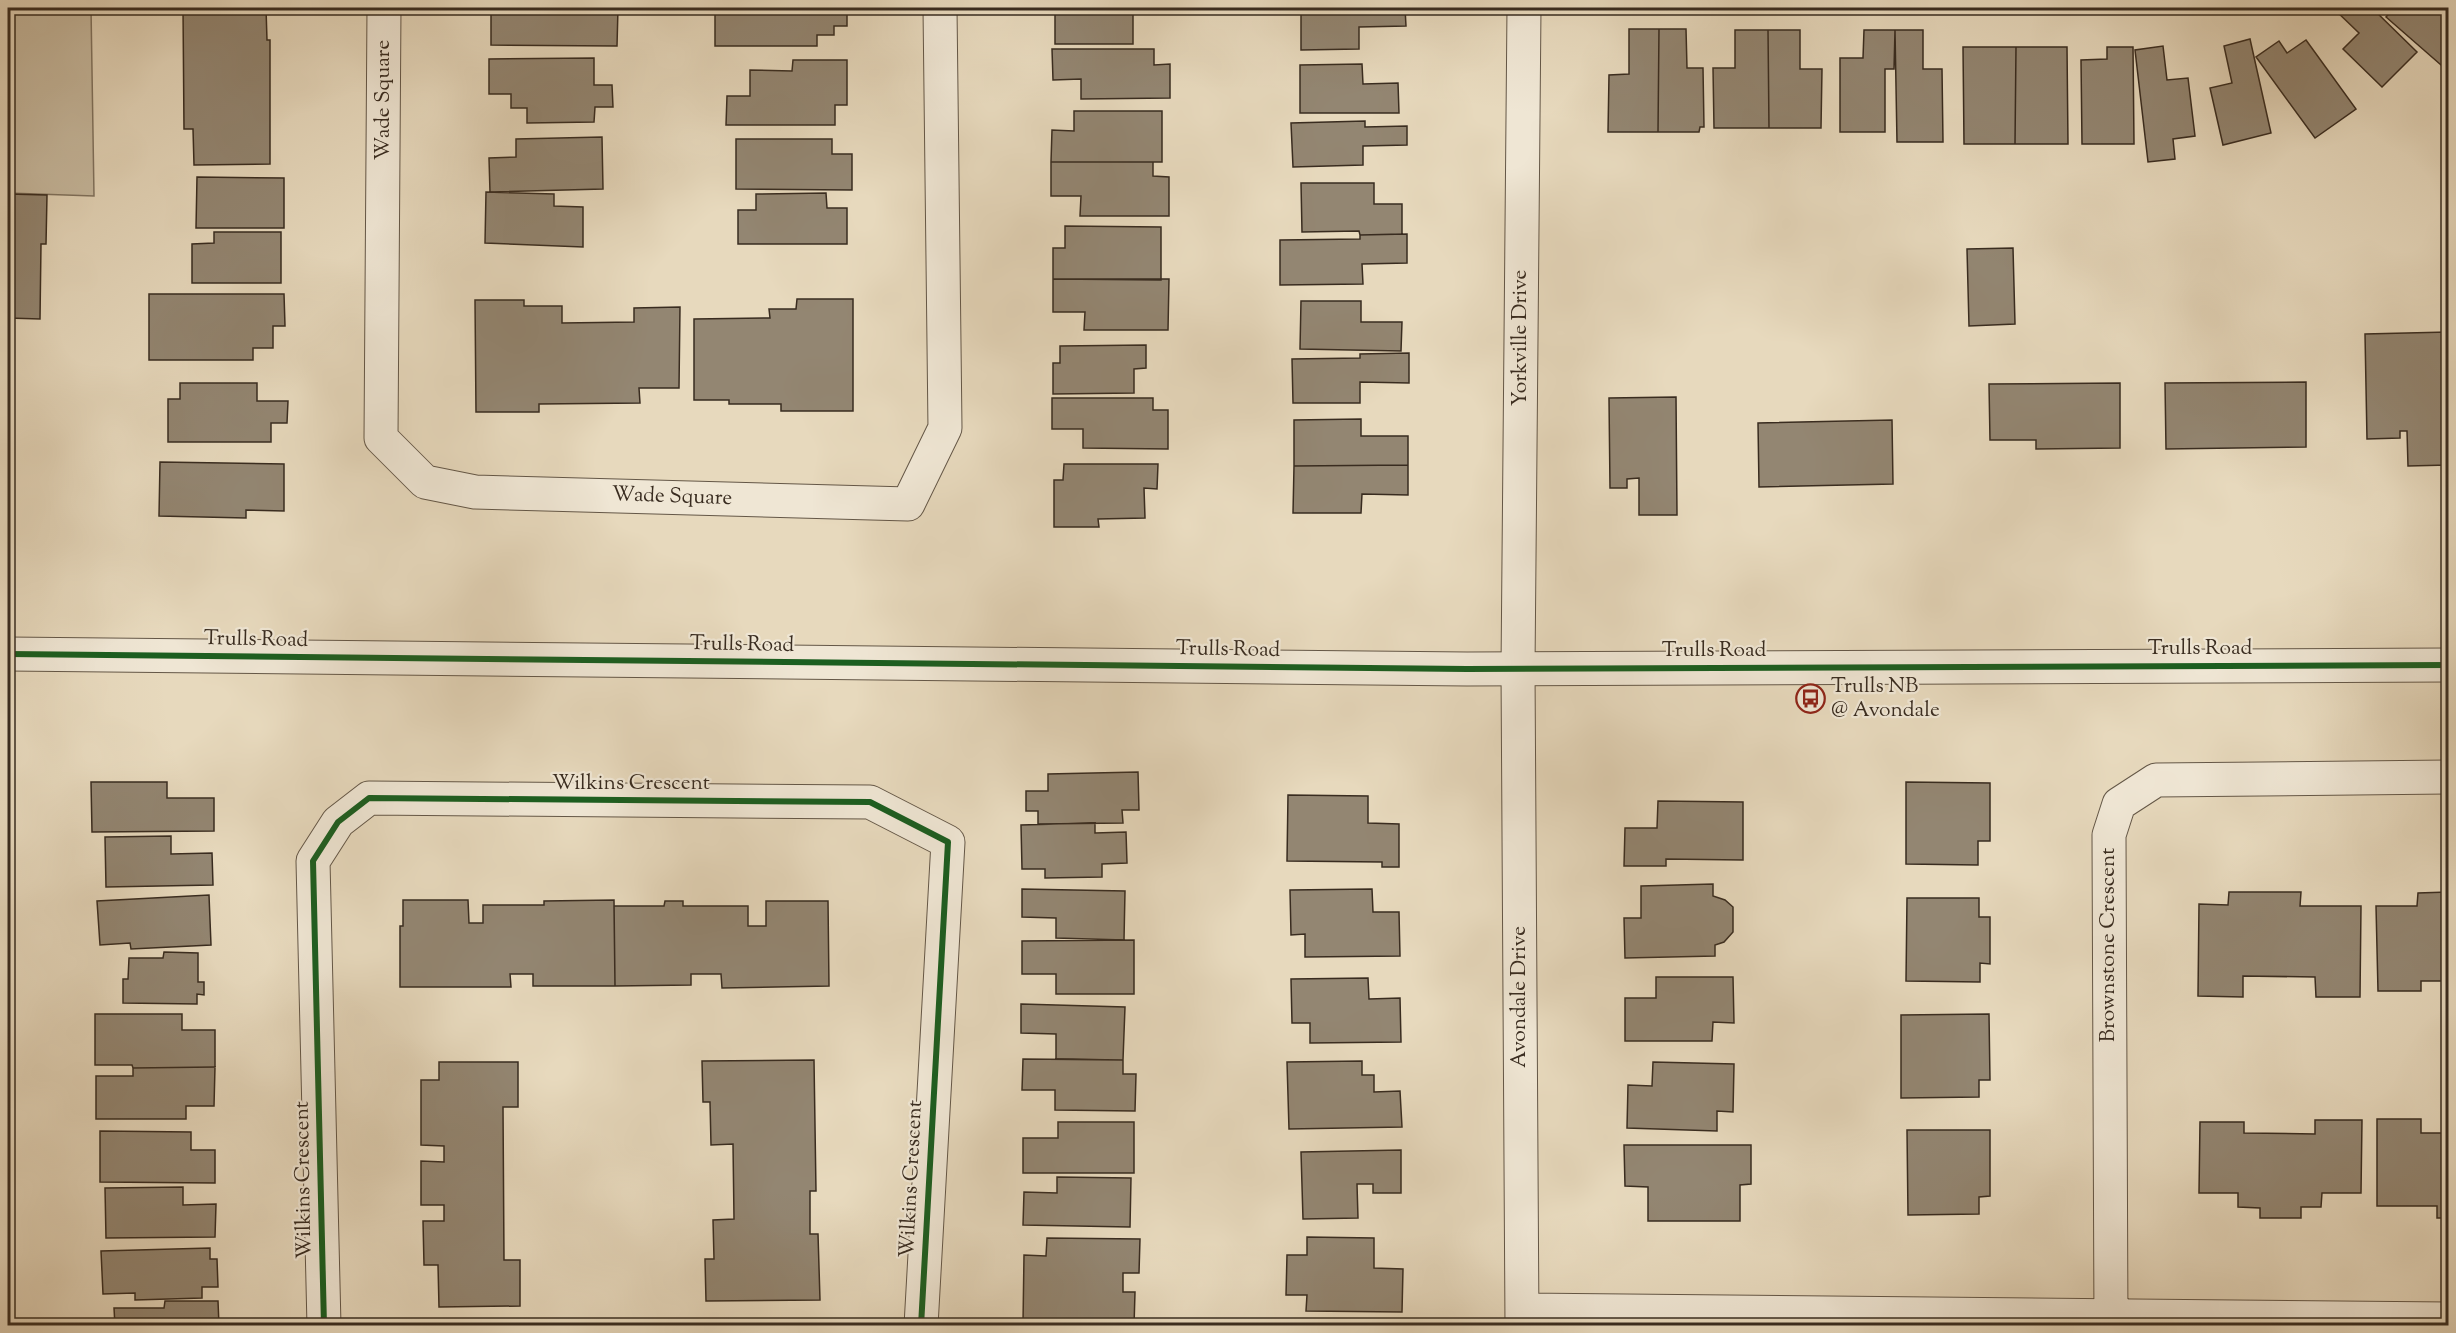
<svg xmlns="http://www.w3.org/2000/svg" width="2456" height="1333" viewBox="0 0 2456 1333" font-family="'Sorts Mill Goudy',serif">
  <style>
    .green { fill: #c9bca2; stroke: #817461; stroke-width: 1.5 }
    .building { fill: #938672; stroke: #392c20; stroke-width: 1.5 }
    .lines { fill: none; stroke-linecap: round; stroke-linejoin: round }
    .minor-casing { stroke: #645747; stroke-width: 35 }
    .tertiary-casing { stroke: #645747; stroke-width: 35 }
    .minor { stroke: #efe6d4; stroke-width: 33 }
    .tertiary { stroke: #efe6d4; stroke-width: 33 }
    .cycleway-casing { stroke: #efe6d4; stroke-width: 10 }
    .cycleway { stroke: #1b5e20; stroke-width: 6 }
    .labels { text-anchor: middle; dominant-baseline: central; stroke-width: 4.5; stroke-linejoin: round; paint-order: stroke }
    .street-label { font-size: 21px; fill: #392c20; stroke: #efe6d4 }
    .poi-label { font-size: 21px; fill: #392c20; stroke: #efe6d4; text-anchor: start }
  </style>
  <rect width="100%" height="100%" fill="#e7d9bd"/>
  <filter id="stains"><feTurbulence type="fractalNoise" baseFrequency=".00333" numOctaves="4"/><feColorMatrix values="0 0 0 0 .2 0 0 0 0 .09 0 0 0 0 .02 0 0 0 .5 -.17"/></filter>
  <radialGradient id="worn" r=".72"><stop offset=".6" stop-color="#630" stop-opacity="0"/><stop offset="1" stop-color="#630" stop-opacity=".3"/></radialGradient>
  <path class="green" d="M8,8H91L94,196L8,193Z"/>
  <path class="building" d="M183,8H266L267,40H270V164L194,165L193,129H184Z
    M491,8H618L617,46L491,45Z
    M715,8H847V26H834V35H817V46H715Z
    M1055,8H1133V44H1055Z
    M1301,8H1405L1406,26L1359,27V49L1301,50Z
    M2333,8H2372L2417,52L2382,87L2343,49L2359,33Z
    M2394,8H2448V55L2441,65L2386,17Z
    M1629,29H1659L1658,132H1608L1609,75L1629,74Z
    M1659,29H1686L1687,68H1703L1704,127H1700L1699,132H1658Z
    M1735,30H1768L1769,128H1714L1713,68H1735Z
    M1768,30H1800V69H1822L1821,128H1769Z
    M1864,30H1895L1894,69H1885V132H1840V58H1863Z
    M1895,30H1923V69H1942L1943,142H1897Z
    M2250,39L2271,133L2223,145L2210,88L2232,83L2224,46Z
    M2306,40L2356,109L2315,138L2256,57L2279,41L2287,53Z
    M2163,46L2167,80L2188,78L2195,136L2173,139L2175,159L2148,162L2135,50Z
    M1963,47H2016L2015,144H1964Z
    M2016,47H2067L2068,144H2015Z
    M2107,47H2133L2134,144H2082L2081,60L2107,59Z
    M1052,49H1154V65L1170,64V98L1081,99V79L1053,80Z
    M594,58V85H612L613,107H595L594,122L527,123V108H511V94H489V59Z
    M793,60H847V105H835V125H726L727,96H750V70L792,71Z
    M1362,64L1363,84L1398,83L1399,113H1300V65Z
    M1074,111H1162V162H1051L1052,130L1074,131Z
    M1365,121V127L1407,126V145L1363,146V165L1293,167L1291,123Z
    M602,137L603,189L490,192L489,158L516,157V139Z
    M736,139H832V154H852V190L736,189Z
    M1051,162H1153V176L1169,177V216H1080L1081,196H1051Z
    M197,177L284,178V228H196Z
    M1301,183H1374V204H1402V234L1360,235L1359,231L1302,232Z
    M486,192L554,194V206L583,207V247L485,243Z
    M826,193L827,208H847V244H738V210H756V194Z
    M8,194L47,195L46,244H41L40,319L8,318Z
    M1065,226L1161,227V280L1053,279V248H1065Z
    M214,232H281V283H192V244L214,243Z
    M1407,234V263L1362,264L1363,284L1280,285V240L1360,239V235Z
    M2013,248L2015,324L1969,326L1967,249Z
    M1053,279H1169L1168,330H1084L1085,312H1053Z
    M149,294H284L285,326H273V348H253V360H149Z
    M797,299H853V411H781V404H729V400H694V319L770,318L769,309H796Z
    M475,300H524V306H562V323L634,322V308L680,307L679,388H639L640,403L539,404V412H476Z
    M1301,301H1361V322H1402L1401,351L1300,349Z
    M2448,332V465L2408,466L2407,431H2400V438L2367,439L2365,334Z
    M1146,345V368L1134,369V393L1053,394V363H1060V346Z
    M1409,353V383L1360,382V403H1293L1292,359L1360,358V354Z
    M2306,382V447L2166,449L2165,383Z
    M180,383H257V401H288L287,423H271V442H168V399H180Z
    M2120,383V448L2036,449V440H1990L1989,384Z
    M1676,397L1677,515H1639V478L1627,479V488H1610L1609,398Z
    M1052,398H1153V410H1168V449L1083,448V429H1052Z
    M1361,419V436H1408V465L1294,466V420Z
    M1892,420L1893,484L1759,487L1758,423Z
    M160,462L284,464V511L246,510V518L159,516Z
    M1064,464H1158L1157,489L1144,488L1145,518L1098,519L1099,527H1054V480H1063Z
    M1408,465V495L1362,494L1361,513H1293L1294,466Z
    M1138,772L1139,810H1122L1123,823L1038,824V811H1026V791H1048V774Z
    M91,782H167V798H214V831L92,832Z
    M1906,782L1990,783V841H1978V865L1906,864Z
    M1288,795L1368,796V823L1399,824V867H1382V862L1287,861Z
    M1658,801L1743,802V860L1666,859V866H1624L1625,828H1657Z
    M1095,823V833L1126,832L1127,863L1102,864V877L1045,878V869H1022L1021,825Z
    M171,836V854L212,853L213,885L106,887L105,837Z
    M1713,884V896L1725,900L1733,907V932L1724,942L1715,945V956L1625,958L1624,918H1641V886Z
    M1022,889L1125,891L1124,940L1056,938V918L1022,917Z
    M1372,889L1373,912H1399L1400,956L1305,957V934L1291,935L1290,890Z
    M2229,892H2301L2300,906H2361L2360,997H2316L2315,977L2243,976V997L2198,996L2199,904L2228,905Z
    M2448,892V981H2421V991H2378L2376,906H2417L2418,893Z
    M209,895L211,945L131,949L130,943L100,945L97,901Z
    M1907,898H1979V917H1990V964L1980,963V982L1906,981Z
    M403,900H468L469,923H483V905H544V901L614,900L615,986H533V974H510L511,987H400V926H403Z
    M665,901H683V906H748V926H766V901H828L829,986L722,988L721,974H691V985L615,986L614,906H664Z
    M1134,940V994H1056V974H1022V941Z
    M164,952L198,953V982H204V995L197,994V1004L123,1003V979H128L129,958H163Z
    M1656,977H1733L1734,1023L1713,1022L1712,1041H1625V998H1656Z
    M1368,978L1369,999L1400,998L1401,1042L1310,1043V1023H1292L1291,979Z
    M1021,1004L1125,1007L1123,1060L1056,1059V1034L1021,1033Z
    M95,1014H182V1030H215V1067L133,1068L132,1065H95Z
    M1989,1014L1990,1080H1979V1097L1901,1098V1015Z
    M1023,1059L1123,1060V1074H1136L1135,1111L1055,1110V1090H1022Z
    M814,1060L816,1191H810V1234H818L820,1300L706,1301L705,1259H714L713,1220L734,1219L733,1144L711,1145L710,1102H703L702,1061Z
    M1362,1061V1075H1374V1092L1400,1091L1402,1127L1289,1129L1287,1062Z
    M439,1062H518V1107H503L504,1260H520V1306L439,1307L438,1265H424L423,1221H444V1205H421V1161L444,1162V1146L421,1145V1080H439Z
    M1653,1062L1734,1064L1733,1112L1717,1111V1131L1627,1128L1628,1085L1652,1086Z
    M215,1067L214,1106H186V1119H96V1076H133V1068Z
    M2377,1119H2421V1133H2448V1218H2437V1206H2377Z
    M2315,1120H2362L2361,1193H2322L2321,1207H2301V1218H2260V1208L2238,1207V1193H2199L2200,1122H2244V1133L2315,1134Z
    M1058,1122H1134V1173H1023V1138H1058Z
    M1907,1130H1990V1196L1979,1197V1214L1908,1215Z
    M100,1131L191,1132V1150H215V1183L100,1182Z
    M1624,1145H1751V1184L1740,1185V1221H1648V1187L1625,1186Z
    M1401,1150V1193H1373V1184H1357L1358,1218L1303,1219L1301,1152Z
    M1057,1177L1131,1178L1130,1227L1023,1225L1024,1192L1057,1193Z
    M183,1187V1205L216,1204L215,1237L106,1238L105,1188Z
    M1307,1237L1374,1238V1268L1403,1269L1402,1312L1306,1311L1307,1295H1286L1287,1255H1307Z
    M1047,1238L1140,1239L1139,1273H1123V1292H1135L1134,1326H1057V1323H1023L1024,1255L1046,1256Z
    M210,1248V1259H217L218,1287H202V1298L135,1300V1293L103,1294L101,1251Z
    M165,1301H218L219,1326H115L114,1308H164Z
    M707,1321H790V1326H707Z
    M424,1324H503V1326H424Z"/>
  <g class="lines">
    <defs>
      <path id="minor" d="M384,8L381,438L425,482L475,492L908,504L945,428L940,8
        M1522,1310L2448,1319
        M324,1326L313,861L338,822L369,798L870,802L948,842L921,1326
        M1522,1326L1518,669L1524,8
        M2111,1326L2109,835L2119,804L2156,780L2448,777"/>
      <path id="tertiary" d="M8,654L1467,669L2448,665"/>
    </defs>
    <use href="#minor" class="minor-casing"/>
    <use href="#tertiary" class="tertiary-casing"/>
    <use href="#minor" class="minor"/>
    <use href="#tertiary" class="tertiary"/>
    <defs>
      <path id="cycleway" d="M8,654L1467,669L2448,665
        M324,1326L313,861L338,822L369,798L870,802L948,842L921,1326"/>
    </defs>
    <use href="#cycleway" class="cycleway-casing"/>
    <use href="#cycleway" class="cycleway"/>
  </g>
  <defs>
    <symbol id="bus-ring" viewBox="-11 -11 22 22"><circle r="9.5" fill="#efe6d4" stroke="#8f2418" stroke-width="1.5"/><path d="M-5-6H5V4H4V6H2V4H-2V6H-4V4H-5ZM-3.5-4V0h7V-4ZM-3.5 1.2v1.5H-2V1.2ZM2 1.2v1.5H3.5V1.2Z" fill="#8f2418"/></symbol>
  </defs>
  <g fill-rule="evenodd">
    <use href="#bus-ring" x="1794" y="682" width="33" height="33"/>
  </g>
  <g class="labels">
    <g class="street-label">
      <text transform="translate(384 100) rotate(-90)">Wade Square</text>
      <text transform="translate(1521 338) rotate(-90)">Yorkville Drive</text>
      <text transform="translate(672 497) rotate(2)">Wade Square</text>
      <text transform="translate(256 640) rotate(1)">Trulls Road</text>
      <text transform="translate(742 645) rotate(1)">Trulls Road</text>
      <text x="2200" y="649">Trulls Road</text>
      <text transform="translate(1228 650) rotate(1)">Trulls Road</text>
      <text x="1714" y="651">Trulls Road</text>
      <text x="631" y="784">Wilkins Crescent</text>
      <text transform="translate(2109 945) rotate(-90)">Brownstone Crescent</text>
      <text transform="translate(1520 997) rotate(-90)">Avondale Drive</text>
      <text transform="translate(912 1179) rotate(-87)">Wilkins Crescent</text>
      <text transform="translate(304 1180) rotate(-91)">Wilkins Crescent</text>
    </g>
    <g class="poi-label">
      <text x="1831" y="687">Trulls NB<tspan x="1831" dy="24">@ Avondale</tspan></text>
    </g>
  </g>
  <rect width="2456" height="1333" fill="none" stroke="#e7d9bd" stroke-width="30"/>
  <rect x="9" y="9" width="2438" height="1315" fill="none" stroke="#392c20" stroke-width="3"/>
  <rect x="15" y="15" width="2426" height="1303" fill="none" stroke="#392c20" stroke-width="1.5"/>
  <rect width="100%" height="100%" filter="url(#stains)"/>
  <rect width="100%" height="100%" fill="url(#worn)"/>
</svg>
